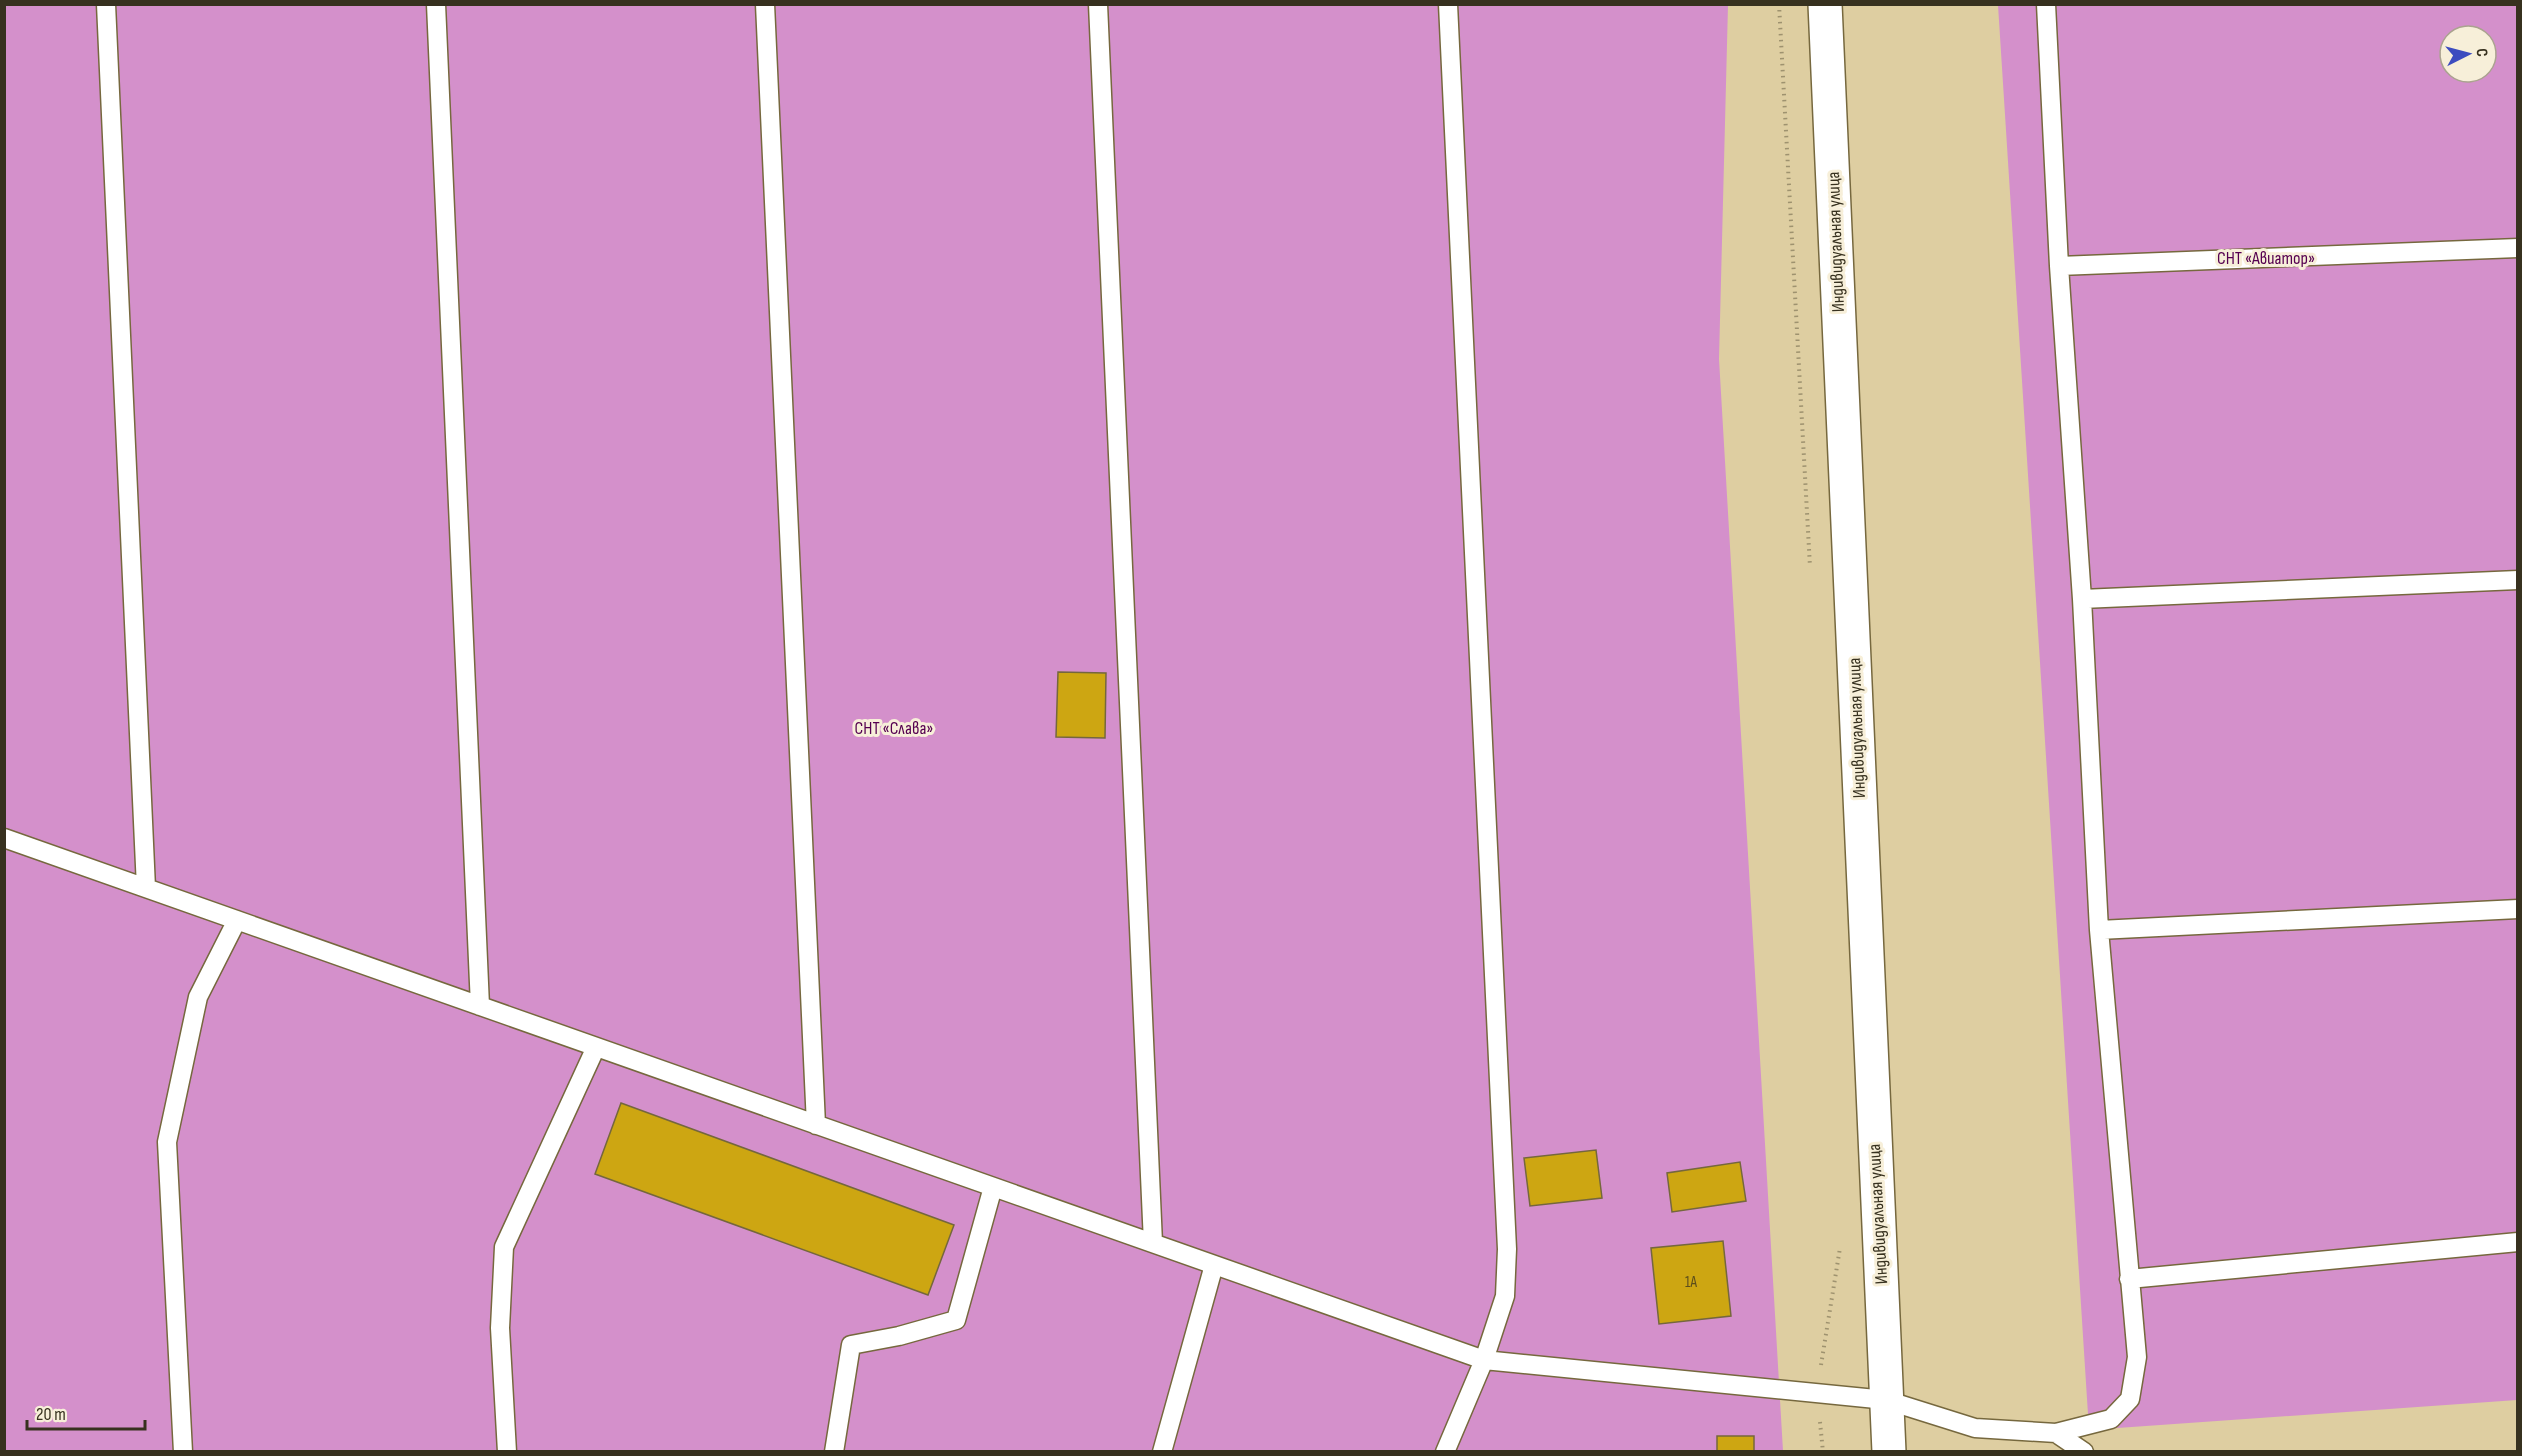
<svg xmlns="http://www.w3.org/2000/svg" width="2522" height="1456" viewBox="0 0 2522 1456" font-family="'Sofia Sans Condensed',sans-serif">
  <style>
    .green { fill: #d490cb; fill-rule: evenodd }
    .building { fill: #cda612; stroke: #75673d; stroke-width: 1.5 }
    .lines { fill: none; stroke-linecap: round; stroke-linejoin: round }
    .lane-casing { stroke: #76683e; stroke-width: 21 }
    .secondary-casing { stroke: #76683e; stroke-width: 36 }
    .path { stroke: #9e926f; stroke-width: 4; stroke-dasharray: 1.5 4.5; stroke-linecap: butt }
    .lane { stroke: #fff; stroke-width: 18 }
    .secondary { stroke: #fff; stroke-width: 33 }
    .labels { text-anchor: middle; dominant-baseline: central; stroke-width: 6; stroke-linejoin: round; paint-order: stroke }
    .number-label { font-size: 15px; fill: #5c4e1c }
    .street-label { font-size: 18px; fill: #37311f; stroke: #f7efd9 }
    .park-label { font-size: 18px; fill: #550050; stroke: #f7efd9 }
  </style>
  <rect width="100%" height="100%" fill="#decea1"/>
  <path class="green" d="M5,5H1728L1719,359L1783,1451L5,1452Z
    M1998,5H2517V1400L2089,1430ZM2450,36H2486V72H2450Z"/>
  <path class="building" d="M1058,672L1106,673L1105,738L1056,737Z
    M621,1103L954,1225L928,1295L595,1174Z
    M1596,1150L1602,1198L1530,1206L1524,1158Z
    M1740,1162L1746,1201L1672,1212L1667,1173Z
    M1723,1241L1731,1316L1659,1324L1651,1248Z
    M1717,1436H1754V1452H1717Z"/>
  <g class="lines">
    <defs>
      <path id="lane" d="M106,4L146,888
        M436,4L480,1006
        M765,4L816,1125
        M1098,4L1153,1243
        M2059,266L2518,248
        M2082,599L2518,580
        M4,838L1484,1360L1886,1400L1975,1428L2056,1433L2111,1419L2130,1399L2137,1357L2099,930L2082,599L2059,266L2046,4
        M2099,930L2518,909
        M2129,1279L2518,1242
        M2056,1433L2084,1452
        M183,1452L167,1142L198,997L237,920
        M507,1452L500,1328L504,1247L596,1047
        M834,1452L851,1345L899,1336L956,1320L993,1187
        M1162,1452L1214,1265
        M1445,1452L1484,1360L1505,1296L1507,1249L1448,4"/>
      <path id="secondary" d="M1825,4L1889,1452"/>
    </defs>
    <use href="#lane" class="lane-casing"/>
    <use href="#secondary" class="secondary-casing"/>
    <path class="path" d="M1779,4L1810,567
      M1821,1365L1840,1248
      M1820,1422L1823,1452"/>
    <use href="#lane" class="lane"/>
    <use href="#secondary" class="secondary"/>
  </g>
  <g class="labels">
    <g class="number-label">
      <text x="1691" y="1282">1А</text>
    </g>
    <g class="street-label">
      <text transform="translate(1836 242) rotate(-92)">Индивидуальная улица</text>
      <text transform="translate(1857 728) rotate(-92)">Индивидуальная улица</text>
      <text transform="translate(1878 1214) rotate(-93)">Индивидуальная улица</text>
    </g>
    <g class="park-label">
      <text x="2266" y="258">СНТ «Авиатор»</text>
      <text x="894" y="728">СНТ «Слава»</text>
    </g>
  </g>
  <rect width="2522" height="1456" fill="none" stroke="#37311f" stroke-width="12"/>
  <g transform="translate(2468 54) rotate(84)"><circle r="28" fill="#f7efd9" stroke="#aaa38f" stroke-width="1.5"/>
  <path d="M0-4.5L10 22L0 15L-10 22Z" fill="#3c4cbf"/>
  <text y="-9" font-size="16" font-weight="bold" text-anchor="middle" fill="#37311f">С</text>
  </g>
  <path d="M27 1420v9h118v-9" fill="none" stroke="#37311f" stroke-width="3"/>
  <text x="36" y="1420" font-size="18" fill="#37311f" stroke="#f7efd9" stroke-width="4.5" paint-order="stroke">20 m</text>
</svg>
